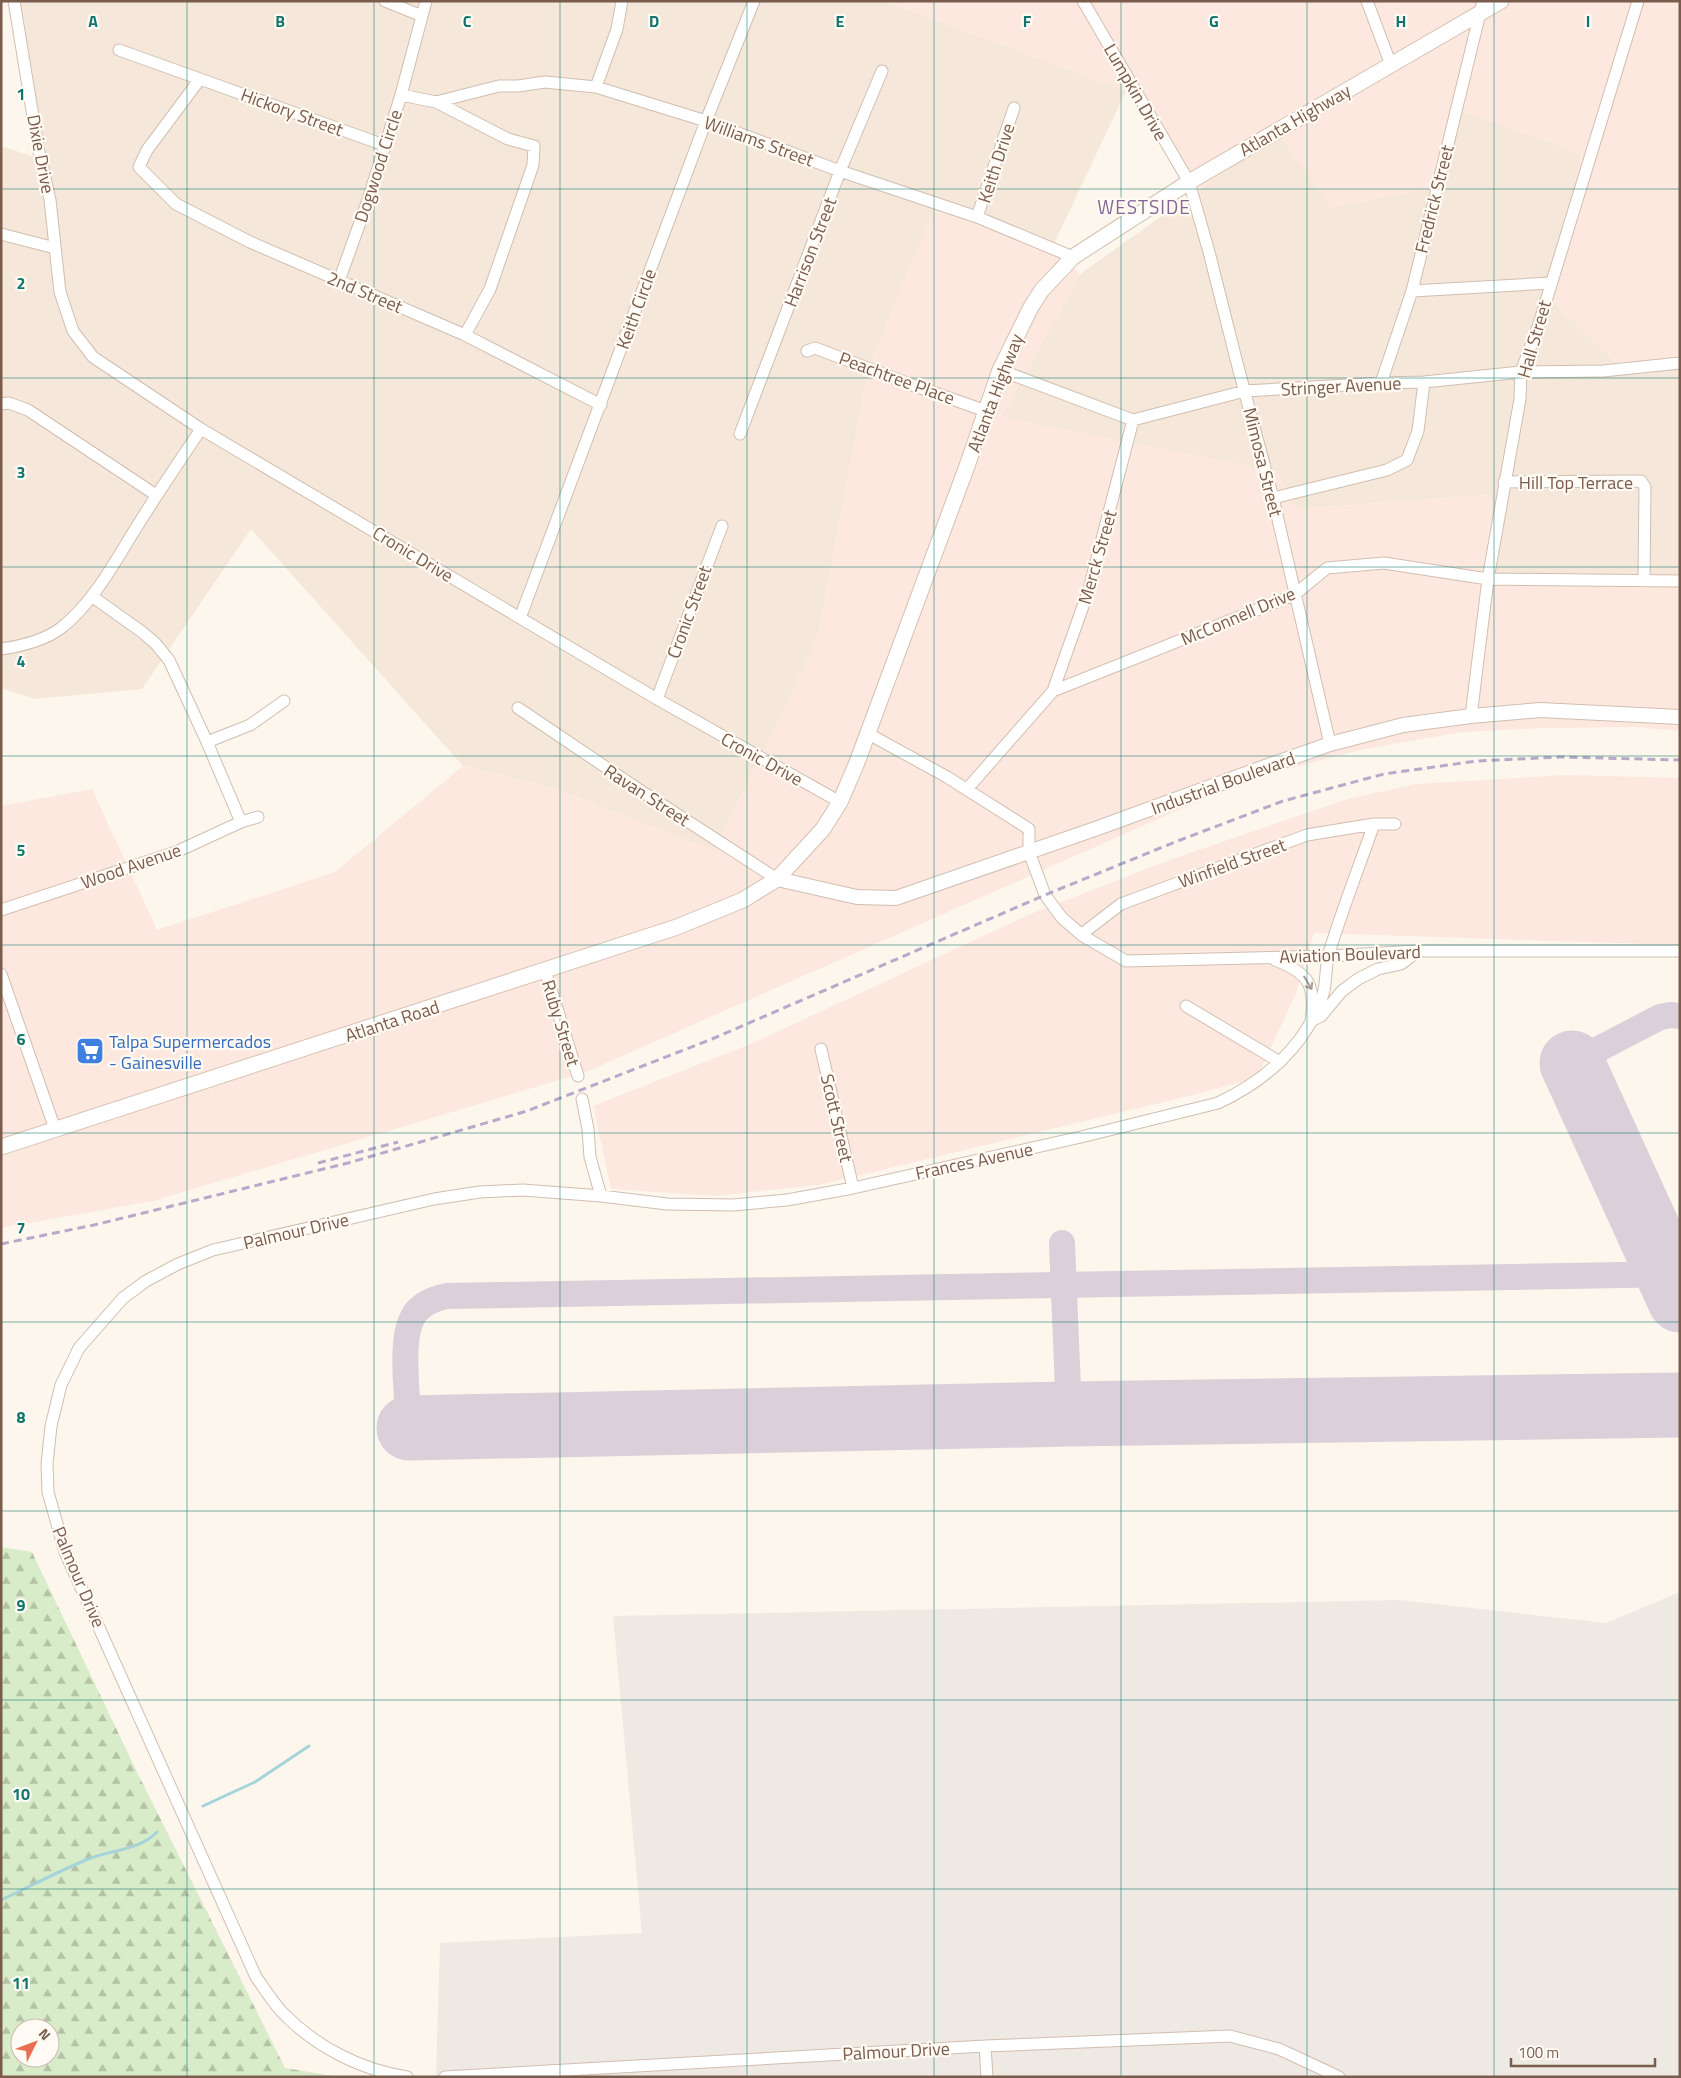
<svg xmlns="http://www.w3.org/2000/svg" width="1681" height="2078" viewBox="0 0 1681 2078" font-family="'Titillium Web',sans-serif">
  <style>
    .residential { fill: #f5e8da }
    .commercial { fill: #fde8e0 }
    .industrial { fill: #efe9e4 }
    .forest { fill: url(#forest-firs); fill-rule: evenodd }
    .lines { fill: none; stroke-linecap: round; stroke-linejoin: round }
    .stream { stroke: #a5d3da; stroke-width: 3 }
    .taxiway { stroke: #dbcfda; stroke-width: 26 }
    .runway { stroke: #dbcfda; stroke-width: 65 }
    .minor-casing { stroke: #d1beb0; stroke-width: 13 }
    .tertiary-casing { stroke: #d1beb0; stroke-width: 16 }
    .secondary-casing { stroke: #d6c0b0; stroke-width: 17 }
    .minor { stroke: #fff; stroke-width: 11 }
    .tertiary { stroke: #fff; stroke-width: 14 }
    .secondary { stroke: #fff; stroke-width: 15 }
    .rail { stroke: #b9a8c9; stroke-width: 3; stroke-dasharray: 8 5; stroke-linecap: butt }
    .oneway { stroke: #af9d94 }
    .grid { fill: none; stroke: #0f766e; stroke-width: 1; stroke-opacity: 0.55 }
    .labels { text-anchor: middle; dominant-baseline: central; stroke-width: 4.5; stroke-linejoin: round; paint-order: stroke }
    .street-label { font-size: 18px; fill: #7a5c4d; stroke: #fffaf3 }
    .shop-label { font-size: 18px; fill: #366cbe; stroke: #fffaf3; text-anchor: start }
    .neighbourhood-label { font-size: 19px; letter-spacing: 1px; fill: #846695; stroke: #fffaf3 }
    .grid-label { font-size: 16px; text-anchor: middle; font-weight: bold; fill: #0f766e; stroke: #fffaf3; stroke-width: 4.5; stroke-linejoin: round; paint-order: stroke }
  </style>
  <defs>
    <pattern id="forest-firs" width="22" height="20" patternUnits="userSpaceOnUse" patternTransform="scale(1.25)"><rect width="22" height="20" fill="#d8ecc9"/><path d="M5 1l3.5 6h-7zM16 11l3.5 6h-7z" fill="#b4c2a5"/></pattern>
  </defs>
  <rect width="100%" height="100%" fill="#fdf6ec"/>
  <path class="residential" d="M18,1H884L1126,91L1052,248L869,366L817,641L714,851L556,789L463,766L251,529L142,689L35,699L1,688V146L47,161Z
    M1454,108L1582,154L1550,299L1617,363L1680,356V585L1489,580L1491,495L1296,509L1001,417L1080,274L1279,133Z"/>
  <path class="commercial" d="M884,1H1680V356L1617,363L1550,299L1581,154L1454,108L1434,188L1331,208L1278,134L1200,189L1126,91Z
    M938,199L1052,248L1080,274L1001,417L1277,471L1296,509L1491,495L1489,580L1680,585V731L1635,727L1544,728L1462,732L1360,750L1276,772L1206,798L586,1072L153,1201L1,1228V806L92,789L157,930L335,872L463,766L556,789L714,851L817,641L869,366Z
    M1566,775L1680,778V945L1314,933L1296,993L1257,1078L1189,1096L819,1185L716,1196L611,1189L593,1106L753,1043L1028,915L1172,859L1348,799L1416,784Z"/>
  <path class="industrial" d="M1680,1592V2077H436L440,1943L642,1933L613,1616L1399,1600L1606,1623Z"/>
  <path class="forest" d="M1,1547L32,1552L136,1770L285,2068L340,2077H1ZM20,2028H50V2058H20Z"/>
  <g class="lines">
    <path class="stream" d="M203,1806L255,1782L309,1746
      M1,1900C29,1887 57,1872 86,1860C110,1849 137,1852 157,1832"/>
    <path class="taxiway" d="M1572,1063L1660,1017L1670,1015L1680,1016
      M1062,1243L1069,1414
      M409,1428C408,1400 400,1346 411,1321C417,1305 432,1299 447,1296L1680,1274"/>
    <path class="runway" d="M1572,1063L1680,1300
      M409,1428L1069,1414L1680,1405"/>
    <defs>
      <path id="minor" d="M14,1L38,147L50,200L60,292L73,331L93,357L201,429L657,699L840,802
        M385,1L422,16
        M1083,1L1189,182L1209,252L1237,363L1273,498L1330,744
        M1367,1L1391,65
        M119,50L200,79
        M596,87L617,29L622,1
        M401,95L436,102L508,139L534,146L533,165L490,289L465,335
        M436,102L499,86H518L545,82L596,87L706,121L840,171L977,217L1073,257
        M384,145L200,79L147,150L139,167L176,204L250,242L465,335L601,405
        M977,217L1014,108
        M1,234L55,248
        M339,281L368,200L401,95L426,1
        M1412,291L1550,283
        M807,351L815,348L912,385L986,411
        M1000,370L1133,420L1245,391L1381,383L1424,382L1521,372L1603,371L1680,363
        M1381,383L1412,291L1483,1
        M1,404L9,403L28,410L156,495
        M740,434L840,171L882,71
        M1504,482L1641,481L1645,487L1644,580
        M1273,498L1387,470L1407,460L1418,431L1424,382
        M93,597L142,632L155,643L169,660L207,742L241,822
        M520,618L706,121L754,1
        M1,649C22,646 44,641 61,628C94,602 114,563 136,528C157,494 179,462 201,429
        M1053,691L1089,589L1133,420
        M657,699L722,526
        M518,708L641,791L777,879
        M1471,716L1488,579L1520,399L1521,372L1539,324L1638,1
        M867,733L947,777L1029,829V852L1045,895L1062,918L1083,936L1126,961L1329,956L1418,951H1680
        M207,742L250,725L284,701
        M967,789L1053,691L1294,595L1327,568L1384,563L1488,579L1680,581
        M1,910L176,852L241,822L258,817
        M1083,936L1087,930L1121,904L1307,835L1374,824H1395
        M1275,960C1309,973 1316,985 1311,1021L1321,1016L1342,991L1358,979L1378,969L1401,964L1418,951
        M545,970L578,1076
        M1,974L55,1129
        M1186,1006L1280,1062
        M821,1049L853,1188
        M582,1099L588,1129L590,1157L601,1196
        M985,2046L987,2077
        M407,2077C362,2070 318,2048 286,2016C274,2005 265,1989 256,1977L65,1552L48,1492L47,1464L51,1426L61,1385L79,1348L123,1298L146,1281L178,1264L213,1250L434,1199L480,1192L523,1190L601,1196L667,1204L733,1205L787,1200L853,1188L1081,1137L1218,1103C1265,1081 1307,1045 1323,994C1327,981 1325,966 1329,953C1342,910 1359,867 1374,824
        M445,2077L985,2046L1230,2036L1279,2049L1339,2077"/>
      <path id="tertiary" d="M777,879L857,897L896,898L1095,829L1265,767L1330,744L1403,725L1471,716L1540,710L1680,717"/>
      <path id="secondary" d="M1,1147L677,927L743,900L777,879L823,829L840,802L856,765L967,466L1000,370L1031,307L1042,290L1073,257L1189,182L1501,1"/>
    </defs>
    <use href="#minor" class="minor-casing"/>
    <use href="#tertiary" class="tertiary-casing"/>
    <use href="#secondary" class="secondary-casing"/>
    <use href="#minor" class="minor"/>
    <use href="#tertiary" class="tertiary"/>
    <use href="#secondary" class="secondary"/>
    <path class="rail" d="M318,1163L398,1142
      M1,1244L94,1225L348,1163L527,1111L712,1039L1045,895L1175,842L1283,801L1384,774L1477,761L1561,757L1680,760"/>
  </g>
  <defs><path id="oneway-shaft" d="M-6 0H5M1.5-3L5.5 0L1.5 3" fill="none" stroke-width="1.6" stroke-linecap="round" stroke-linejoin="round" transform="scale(1.25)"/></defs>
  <use class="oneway" href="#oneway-shaft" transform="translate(1308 983) rotate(59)"/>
  <path class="grid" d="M187,1V2077M374,1V2077M560,1V2077M747,1V2077M934,1V2077M1121,1V2077M1307,1V2077M1494,1V2077M1,189H1680M1,378H1680M1,567H1680M1,756H1680M1,945H1680M1,1133H1680M1,1322H1680M1,1511H1680M1,1700H1680M1,1889H1680"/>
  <defs>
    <symbol id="supermarket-square" viewBox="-11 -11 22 22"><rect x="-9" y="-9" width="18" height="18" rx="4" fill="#3f7fe0" stroke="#fffaf3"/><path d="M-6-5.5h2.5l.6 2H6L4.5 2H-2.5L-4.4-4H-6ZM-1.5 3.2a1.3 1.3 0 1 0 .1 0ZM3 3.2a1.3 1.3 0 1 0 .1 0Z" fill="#fff"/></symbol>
  </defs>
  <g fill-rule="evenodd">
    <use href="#supermarket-square" x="74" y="1035" width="32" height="32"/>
  </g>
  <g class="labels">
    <g class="street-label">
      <text transform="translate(1136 92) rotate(60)">Lumpkin Drive</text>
      <text transform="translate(292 112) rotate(20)">Hickory Street</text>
      <text transform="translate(1295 120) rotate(-30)">Atlanta Highway</text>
      <text transform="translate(759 141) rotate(20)">Williams Street</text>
      <text transform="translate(41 154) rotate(79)">Dixie Drive</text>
      <text transform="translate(996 163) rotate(-72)">Keith Drive</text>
      <text transform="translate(378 166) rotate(-72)">Dogwood Circle</text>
      <text transform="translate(1434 199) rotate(-76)">Fredrick Street</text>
      <text transform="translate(810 252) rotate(-69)">Harrison Street</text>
      <text transform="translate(365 292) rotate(23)">2nd Street</text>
      <text transform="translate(636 309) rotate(-70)">Keith Circle</text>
      <text transform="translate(1534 339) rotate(-74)">Hall Street</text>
      <text transform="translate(897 378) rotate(20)">Peachtree Place</text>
      <text transform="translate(1341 386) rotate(-3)">Stringer Avenue</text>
      <text transform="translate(995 393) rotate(-69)">Atlanta Highway</text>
      <text transform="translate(1263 462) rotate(76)">Mimosa Street</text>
      <text x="1576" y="482">Hill Top Terrace</text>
      <text transform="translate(413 554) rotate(31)">Cronic Drive</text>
      <text transform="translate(1097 557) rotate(-74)">Merck Street</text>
      <text transform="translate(689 612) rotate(-70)">Cronic Street</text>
      <text transform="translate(1238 616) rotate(-23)">McConnell Drive</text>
      <text transform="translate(762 759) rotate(29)">Cronic Drive</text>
      <text transform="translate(1223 783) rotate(-20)">Industrial Boulevard</text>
      <text transform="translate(647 795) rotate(33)">Ravan Street</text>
      <text transform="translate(1232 863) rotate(-20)">Winfield Street</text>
      <text transform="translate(131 866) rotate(-19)">Wood Avenue</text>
      <text transform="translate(1350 954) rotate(-2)">Aviation Boulevard</text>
      <text transform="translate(392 1021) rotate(-18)">Atlanta Road</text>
      <text transform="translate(561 1023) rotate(73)">Ruby Street</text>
      <text transform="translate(837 1118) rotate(77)">Scott Street</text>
      <text transform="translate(974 1161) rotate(-12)">Frances Avenue</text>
      <text transform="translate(296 1231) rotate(-13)">Palmour Drive</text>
      <text transform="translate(79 1577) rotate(67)">Palmour Drive</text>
      <text transform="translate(896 2051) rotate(-3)">Palmour Drive</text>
    </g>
    <g class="shop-label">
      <text x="109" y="1041">Talpa Supermercados<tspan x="109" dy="21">- Gainesville</tspan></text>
    </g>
    <g class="neighbourhood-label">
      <text x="1144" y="206">WESTSIDE</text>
    </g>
  </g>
  <g class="grid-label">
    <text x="93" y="27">A</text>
    <text x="280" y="27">B</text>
    <text x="467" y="27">C</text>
    <text x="654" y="27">D</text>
    <text x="840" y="27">E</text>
    <text x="1027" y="27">F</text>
    <text x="1214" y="27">G</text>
    <text x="1401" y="27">H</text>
    <text x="1588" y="27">I</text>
    <text x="21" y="100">1</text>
    <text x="21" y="289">2</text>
    <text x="21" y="478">3</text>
    <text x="21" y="667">4</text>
    <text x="21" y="856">5</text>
    <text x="21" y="1045">6</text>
    <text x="21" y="1234">7</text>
    <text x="21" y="1423">8</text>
    <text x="21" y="1611">9</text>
    <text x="21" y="1800">10</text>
    <text x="21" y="1989">11</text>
  </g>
  <rect width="1681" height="2078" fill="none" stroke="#7a5c4d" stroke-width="5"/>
  <g transform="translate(35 2043) rotate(48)"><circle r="24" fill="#fffaf3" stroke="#cabbb1"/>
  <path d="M0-4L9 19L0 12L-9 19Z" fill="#e76f51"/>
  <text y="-8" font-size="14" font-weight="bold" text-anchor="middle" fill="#7a5c4d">N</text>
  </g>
  <path d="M1511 2058v8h144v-8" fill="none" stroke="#7a5c4d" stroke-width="2.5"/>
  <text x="1518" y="2058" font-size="15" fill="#7a5c4d" stroke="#fffaf3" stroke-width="4" paint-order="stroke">100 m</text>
</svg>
